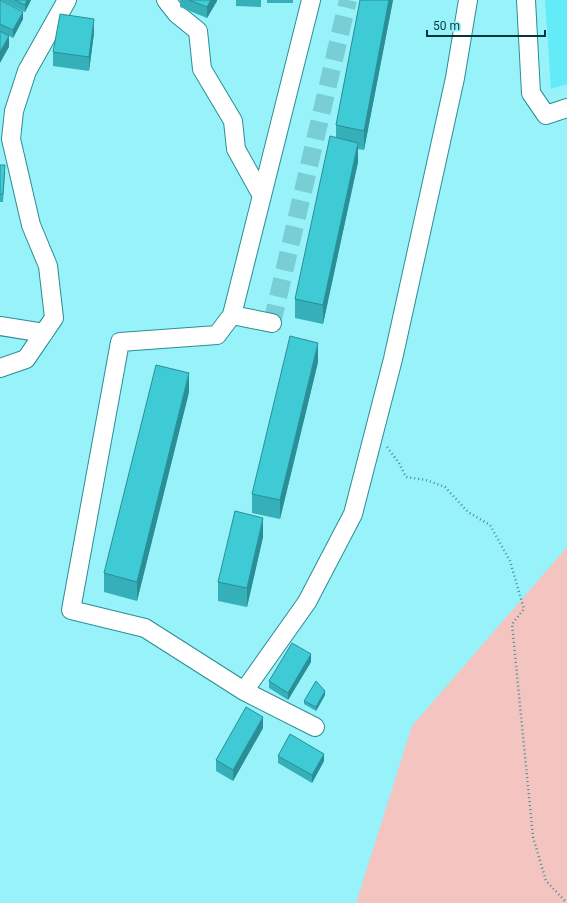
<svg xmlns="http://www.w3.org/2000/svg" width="567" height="903" viewBox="0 0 567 903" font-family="Roboto,sans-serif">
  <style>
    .built { fill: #63ecf7 }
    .green { fill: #f4c4c1 }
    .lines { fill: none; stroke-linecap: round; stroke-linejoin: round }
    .minor-tunnel { stroke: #79cdd4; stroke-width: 18; stroke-dasharray: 18 9; stroke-linecap: butt }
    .minor-casing { stroke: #2c8d94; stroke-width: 20 }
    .path { stroke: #458d93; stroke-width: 2.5; stroke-dasharray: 1 3; stroke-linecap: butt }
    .minor { stroke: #fff; stroke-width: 18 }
    .wall { fill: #35afb8 }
    .shaded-wall { fill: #2b8e96 }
    .building { fill: #3ecbd6; stroke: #2b8e96 }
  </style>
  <rect width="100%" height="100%" fill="#97f2fa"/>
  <path class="built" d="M545,0H567V84L551,89Z"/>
  <path class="green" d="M567,547V903H356L412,726Z"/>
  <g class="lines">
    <path class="minor-tunnel" d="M272,323L348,0"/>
    <defs>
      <path id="minor" d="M166,0L177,14L198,31L202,69L233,121L236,149L262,196
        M526,0L531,93L546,115L567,108
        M232,315L217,335L120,342L71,610L145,628L244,691L307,602L353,514L393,359L455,78L468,0
        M272,323L232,315L311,0
        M0,326L44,333
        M0,368L26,359L54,318L48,266L31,225L11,139L14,111L27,71L67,0
        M244,691L315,727"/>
    </defs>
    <use href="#minor" class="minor-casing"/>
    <path class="path" d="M387,447L399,463L406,477L426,480L445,487L468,512L490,525L510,561L524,609L512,624L533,837L546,881L567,903"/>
    <use href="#minor" class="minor"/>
  </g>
  <path class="wall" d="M0,0L23,19L13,38L0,31Z
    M1,0H31L25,12Z
    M180,0H217V1L207,18L180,7Z
    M236,0H261V7L236,6Z
    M267,0H293V3H267Z
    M360,0H393L364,150L358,149V162L323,324L295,318V299L336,138V125Z
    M94,33L89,71L53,66V52Z
    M0,165L5,173L3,202H0Z
    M318,362L280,519L252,513V494Z
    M189,392L137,601L104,592V573Z
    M263,537L247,607L218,601V582Z
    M311,662L288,700L269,688V681Z
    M325,695L316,711L304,704V701Z
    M263,728L233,781L216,771V760Z
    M278,756L324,761L312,783L278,763Z"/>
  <path class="shaded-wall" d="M27,0H31L25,12V5Z
    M211,0H217V1L207,18V7Z
    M389,0H393L364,150V131Z
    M23,12V19L13,38V30Z
    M94,19V33L89,71V57Z
    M9,36V47L0,63V52Z
    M358,143V162L323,324V305Z
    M318,343V362L280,519V500Z
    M189,373V392L137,601V582Z
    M263,518V537L247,607V588Z
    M311,654V662L288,700V693Z
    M325,691V695L316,711V707Z
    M263,717V728L233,781V770Z
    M324,754V761L312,783V775Z"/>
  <path class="building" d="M0,0L23,12L13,30L0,24Z
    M15,0H27L25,5Z
    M189,0H211L207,7Z
    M360,0H389L364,131L336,125Z
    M60,14L94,19L89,57L53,52Z
    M0,31L9,36L0,52Z
    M330,136L358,143L323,305L295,299Z
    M0,165H5L3,194H0Z
    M290,336L318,343L280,500L252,494Z
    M156,365L189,373L137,582L104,573Z
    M235,511L263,518L247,588L218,582Z
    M292,643L311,654L288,693L269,681Z
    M316,681L325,691L316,707L304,701Z
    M246,707L263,717L233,770L216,760Z
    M290,734L324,754L312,775L278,756Z"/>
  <path d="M427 30v6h118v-6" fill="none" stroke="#00383d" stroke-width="2"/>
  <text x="433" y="30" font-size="12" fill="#00383d" stroke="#97f2fa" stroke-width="3" paint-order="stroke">50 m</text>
</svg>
